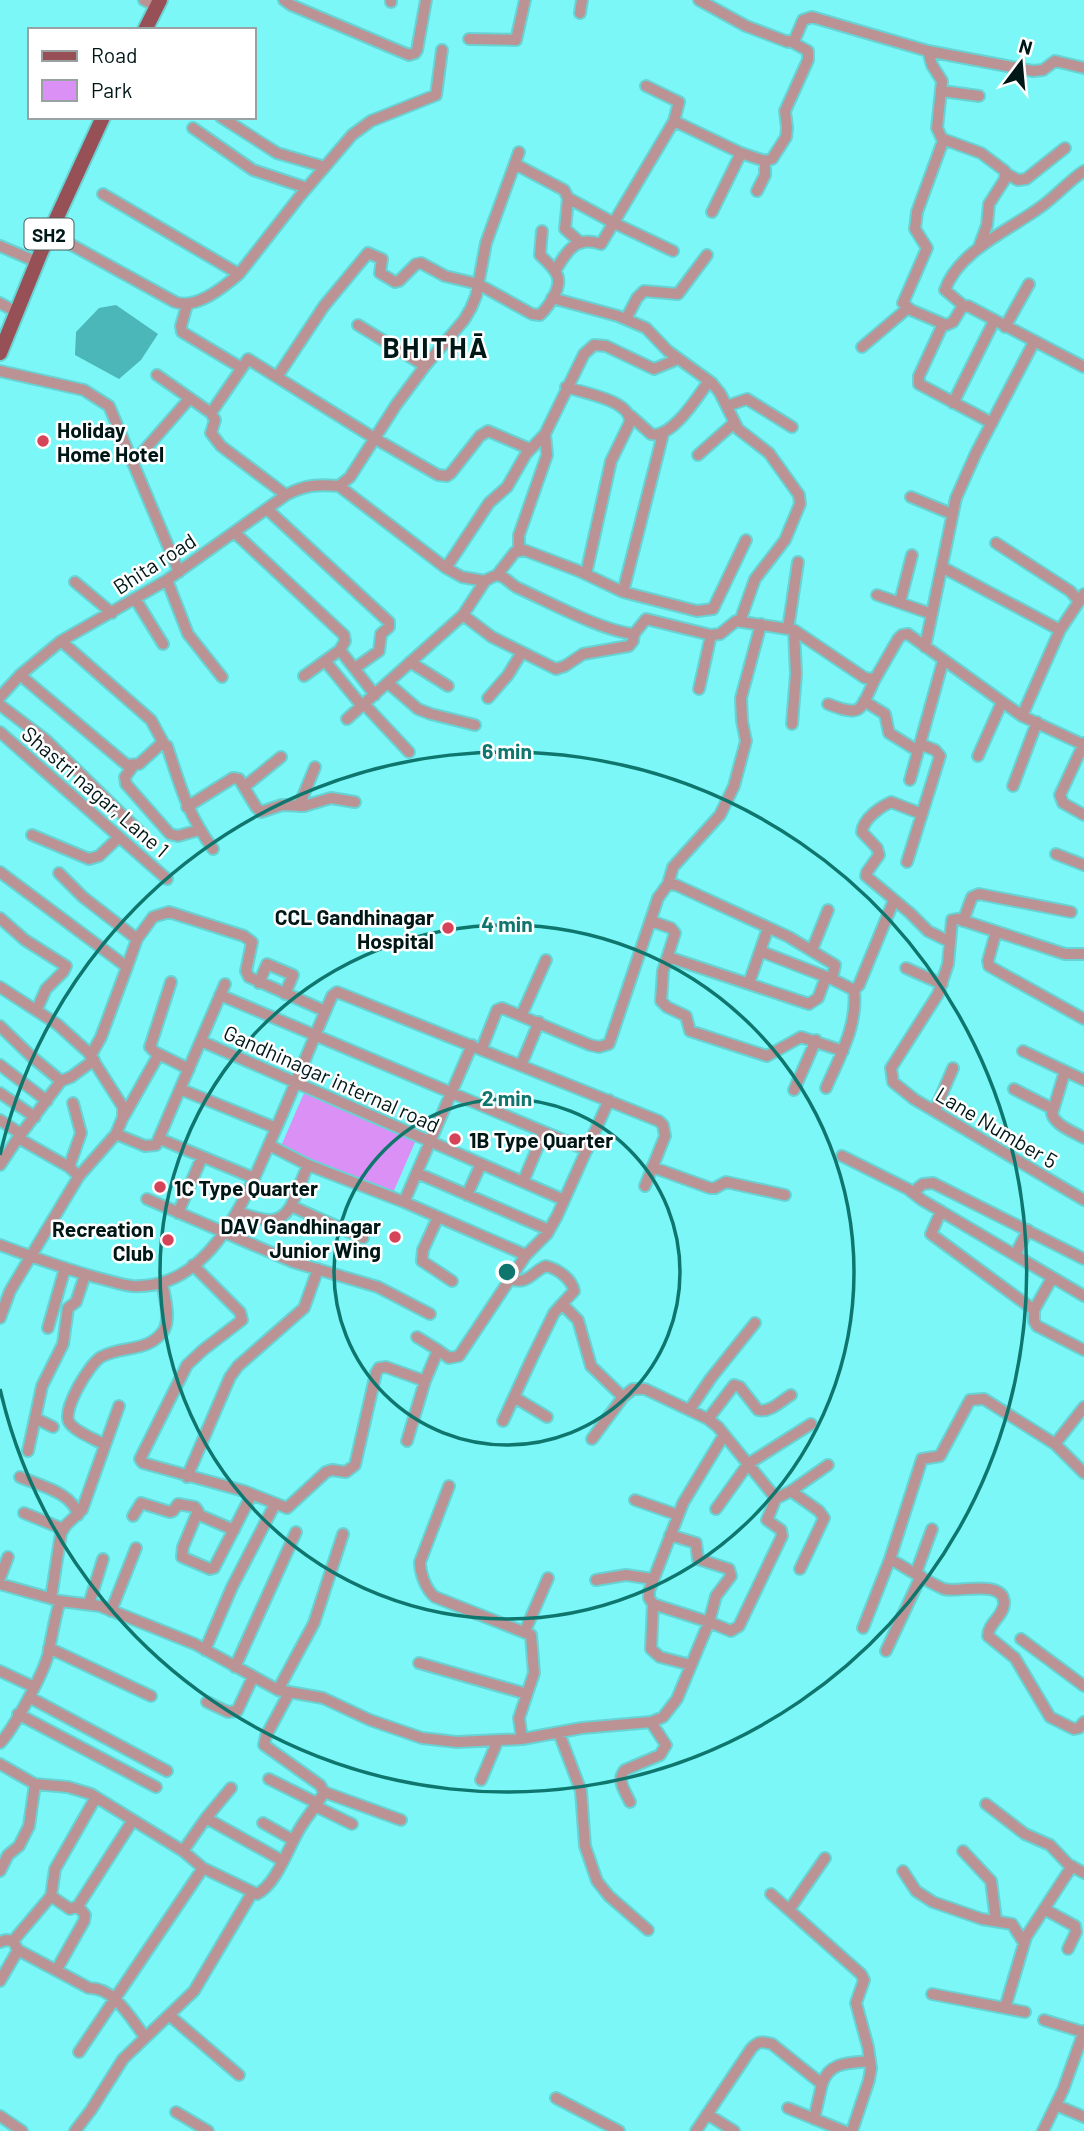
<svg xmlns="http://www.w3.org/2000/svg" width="1084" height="2131" viewBox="0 0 1084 2131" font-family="Barlow,sans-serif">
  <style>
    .green { fill: #da90f5 }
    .water { fill: #4bb7b8 }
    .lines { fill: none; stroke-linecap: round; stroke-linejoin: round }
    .minor-casing { stroke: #68d3d4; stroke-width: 14 }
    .major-casing { stroke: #68d3d4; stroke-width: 18 }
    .minor { stroke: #bc9394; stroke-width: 10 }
    .major { stroke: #975156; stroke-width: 14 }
    .ring { fill: none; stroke: #0f766e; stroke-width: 3.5 }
    .poi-dot { fill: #d54458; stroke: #fff; stroke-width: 2.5 }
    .labels { text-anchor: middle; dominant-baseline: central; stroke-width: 5; stroke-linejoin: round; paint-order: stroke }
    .shield { fill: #fff; stroke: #4c5d5d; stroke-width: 2 }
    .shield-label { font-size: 19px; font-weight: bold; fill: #001717 }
    .poi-label { font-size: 21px; font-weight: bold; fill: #001717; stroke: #fff; text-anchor: start }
    .street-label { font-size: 21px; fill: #001717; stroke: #fff }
    .district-label { font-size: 28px; font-weight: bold; letter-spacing: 2px; fill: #001717; stroke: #fff }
    .centre { fill: #0f766e; stroke: #fff; stroke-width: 3.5 }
    .ring-label { font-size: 21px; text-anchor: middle; font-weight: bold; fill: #0f766e; stroke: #fff; stroke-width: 5; stroke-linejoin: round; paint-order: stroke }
  </style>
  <rect width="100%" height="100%" fill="#7cf7f8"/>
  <path class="green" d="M305,1091L416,1140L392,1195L281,1146Z"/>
  <path class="water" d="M116,305L158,334L141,360L119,379L75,355L76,332L99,308Z"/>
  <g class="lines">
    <defs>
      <path id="minor" d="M144,0L150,3
        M284,0L291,5L409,55L415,53L417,50L426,0
        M699,0L746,26L788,42L795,39L803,20L812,17L928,51L932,65L942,81L937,128L943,141L917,212L915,229L927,248L903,303L911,310L946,325L953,322L962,307L968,306L1084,367
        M391,2V0
        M580,13L582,0
        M469,39L516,40L525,0
        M928,51L1033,71L1043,70L1055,61L1084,68
        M942,91L979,96
        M221,117L277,153L325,167
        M674,121L741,153L765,161L772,159L786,137L787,128L785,111L808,60V51L792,42
        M193,128L253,170L307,188
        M943,139L981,153L1005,171V179L989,204L987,225L979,247
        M515,164L564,190L568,198L565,229L581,243
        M1007,174L1018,180L1026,179L1065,148
        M757,191L765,175V161
        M103,194L239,274
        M568,198L612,222L673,251
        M712,212L741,153
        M50,233L175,302C196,310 224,287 239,274L300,196L352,135L371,121L436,95L442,50
        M0,246L30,259
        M555,271C567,251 576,235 601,244L674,121L679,102L646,86
        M552,298L618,316L646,328L668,351L712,383L720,393L738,429L769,453L799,495L800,504L785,540L755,579L740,621
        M0,303L9,308
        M187,305L181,326L182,332L240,367
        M964,306L945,290C958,251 1010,230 1042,206C1057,195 1069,181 1084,171
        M626,319L637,298L644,291L678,294L707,255
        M943,324L919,376V384L992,423
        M358,325L425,366
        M1005,327L1029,284
        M862,347L908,308
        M0,371L84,390L109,406L179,572
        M157,375L211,413
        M277,377L324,306L368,253L382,259L380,273L395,282L399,281L416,264L421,263L445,276L478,284L532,314L540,315C549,306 564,285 556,273C552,266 545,260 540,255L542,231
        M566,387C583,393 631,400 630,422L611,461L586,574
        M953,403L994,321
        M727,406L747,399L792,427
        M631,416L651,434C672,439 698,396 709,381
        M698,455L734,423
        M134,462L190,398
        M339,486L446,568L462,577L485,581C489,579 494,574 500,576C506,577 511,585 518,588C549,602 602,631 634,634L646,619L711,635L720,634L736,621L794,630L865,678L875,679L898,639L902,635L908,634L1022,716L1084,745
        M339,486L350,477L396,405L425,366L464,320L471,308L476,296L486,243L519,152
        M286,495L221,446L211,433L215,420L211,413L248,359L374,438L438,475L447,476L451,473L480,436L488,431L530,449
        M911,497L952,514
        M267,509L389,622V627L381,634L379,651L355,668
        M234,532L344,635L345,641L340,650L304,676
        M996,543L1070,591L1079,601
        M519,550V535L547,455L545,434
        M942,567L1060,630
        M446,568L489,503L507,487L526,454L545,434L584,354L594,345L606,346L654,369L678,359
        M497,575L515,552L524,550L579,571L623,592L663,434
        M167,580L188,634L222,677
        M75,582L112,613
        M623,592L697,611L713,609L746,540
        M877,595L932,614
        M136,600L163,644
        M900,602L912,555
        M463,615L492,637L556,669L565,666L583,654L629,646L633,641L634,634
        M788,629L798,562
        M61,641L151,720L164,744
        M925,647L956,498L976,453L1034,342
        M340,650L375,695
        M325,661L362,706
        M410,662L448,686
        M20,675L127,765L139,764L162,743L167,746C181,788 187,813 213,849
        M388,683L418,709L431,714L475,725
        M699,689L711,635
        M0,697L20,675L61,641L167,580L286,495C304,485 318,484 339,486
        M488,698L508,675L522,652
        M864,701L885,714L889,733L918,751
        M364,704L409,752
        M828,704C863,718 860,710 875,679
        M0,705L46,740L142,834
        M1022,716L1060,630L1084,594
        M347,719L463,615L485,581
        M792,724L796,674L794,630
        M0,732L167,879
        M1084,743L1060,795L1063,803L1084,815
        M978,756L1002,702
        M133,766L125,777L126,784L170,834L178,836L199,830
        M910,780L943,661
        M1013,786L1037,722
        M244,787L281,757
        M299,806L315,767
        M187,807L233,778L239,779L256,807L261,812L282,805L304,806L331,798L355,802
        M922,814L891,802C880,807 863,819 862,832L877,848L879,855L867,872L866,876L910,913L928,931L950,942
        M32,835L89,859L99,856L119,837
        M1056,854L1084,865
        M907,862L940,756L935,750L920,744
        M0,872L127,967L101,1037L91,1055
        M59,873L83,897L137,939L127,967
        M668,884L676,885L789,937L835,965L832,979L854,990L859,985L894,900
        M0,918L25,940L66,966L63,972L46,989L37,1009
        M651,921L671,928L675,933L663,971L661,1001L667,1007L686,1016L690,1031L767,1056L801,1037L843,1051
        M963,921L972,897L979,894L1071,912
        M996,932L988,961L989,966L1084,1019
        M137,939L153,917L169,912L244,936L252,942L246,971L249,977L325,1011
        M812,950L828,910
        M760,951L832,979
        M1084,954H1065L958,919L952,920L948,964L938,994L891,1068L893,1082L914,1099L1084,1200
        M668,957L809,1004L818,998L826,977
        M906,968L942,984
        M171,982L150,1047L155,1052L189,1069
        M259,983L267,964L293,975L285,994
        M749,983L768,928
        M0,987L57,1024L88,1052L123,1107V1117L116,1134L79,1176L10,1291L0,1318
        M220,995L587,1150
        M522,1014L546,960
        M0,1026L32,1057L61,1081L71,1077L94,1060
        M201,1041L564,1200
        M482,1048L497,1010L502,1008L590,1045L599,1047L609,1044L658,898L668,884L673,867L720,815L734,786L746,741L742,721L741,698L761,624
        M1023,1051L1084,1080
        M0,1065L47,1101
        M521,1065L539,1022
        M1065,1071L1052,1114C1056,1126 1074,1132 1084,1138
        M826,1088C840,1056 858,1025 854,990
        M180,1089L276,1128
        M1014,1089L1053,1109
        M794,1090L816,1040
        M0,1093L35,1117
        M935,1110L953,1068
        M124,1116L159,1054
        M0,1120L21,1134
        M116,1134L145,1146L156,1145L225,984
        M18,1138L61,1081
        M160,1139L254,1178
        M842,1156L908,1189L922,1200L1084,1296
        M0,1165L18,1138L69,1167L79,1176
        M308,1165L291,1206L363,1238
        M69,1167L81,1133L73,1103
        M652,1167L710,1188H715L726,1182L785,1195
        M417,1173L549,1230
        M523,1182L544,1132
        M913,1192L923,1184L933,1183L1084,1259
        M467,1195L481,1164
        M147,1199L293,1262L378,1287L430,1314
        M404,1202L472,1045
        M941,1211L931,1234L1034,1310L1052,1278
        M178,1213L202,1157
        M239,1213C261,1218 277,1229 291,1206
        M438,1217L423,1250L422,1261L452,1281
        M0,1245C35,1258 70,1271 106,1280C114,1282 123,1285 132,1286C212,1291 248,1192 274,1133C294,1088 312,1041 332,996L337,992L659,1121L663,1125L665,1136L645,1186
        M526,1255L547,1234L557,1216L609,1100
        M1015,1255L1028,1230
        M193,1265L240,1312L242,1320L203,1350L187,1365L140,1459L143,1463L244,1491L287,1508L326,1472L332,1470L346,1472L355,1465L376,1373L379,1368L386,1367L425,1381L438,1350L449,1358L459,1356L526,1255L404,1202L308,1165L269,1145
        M1034,1310V1321L1037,1326L1084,1350
        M48,1328L65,1268
        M417,1337L438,1350
        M514,1397L547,1417
        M1084,1407L1055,1444L984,1399L970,1400L940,1456L922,1459L890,1559C908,1569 926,1581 944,1589C956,1593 1003,1579 1004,1602C1005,1615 988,1623 988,1636L1015,1658L1050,1717L1074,1729L1079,1728L1084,1722
        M690,1409L711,1378L755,1323
        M35,1418L53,1427
        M708,1419L734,1385L740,1387L758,1410C770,1413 781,1401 791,1395
        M503,1421L532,1358L554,1313L562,1304
        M592,1439L623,1397
        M407,1441L425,1381
        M1055,1444L1084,1473
        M105,1445C95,1439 75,1432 69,1422C62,1410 89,1364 101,1357C122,1345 149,1353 164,1330C171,1317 164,1295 162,1282
        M28,1451L42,1386L63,1344L68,1308L76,1302L85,1275
        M20,1477C40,1486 72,1492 78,1515
        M187,1477L230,1377L238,1366L304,1308L318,1269
        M449,1486L420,1562C420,1573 426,1590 435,1597L531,1635L534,1673L519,1718L522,1739
        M791,1491L819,1511L824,1518L800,1569
        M775,1499L791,1491L828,1465
        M635,1500L678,1515
        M716,1509L748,1464L811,1424
        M24,1513L63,1529
        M197,1514L234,1530
        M133,1516L141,1503L170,1512L173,1511L178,1504L195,1507L198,1511L183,1547L182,1557L210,1569L214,1568L252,1494
        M670,1535L696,1543L698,1559L729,1569L731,1576L716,1596L709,1622L653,1604L649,1598V1591L683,1503L724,1435
        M916,1573L932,1529
        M0,1578L8,1557
        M596,1580L626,1575L653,1579
        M0,1584L60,1601L100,1606L195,1644L278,1690L323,1698L370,1720L422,1738L457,1742L522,1739L582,1728L651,1722L663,1717L677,1699L709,1622L731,1631L739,1626L782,1536L781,1530L767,1520L774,1503V1496L718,1427L708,1419L645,1389H633L623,1397L591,1366L578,1320L562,1304L574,1291C572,1279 558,1269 546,1266C533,1271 527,1286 511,1279
        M51,1598L61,1533L66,1525L82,1510L119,1406
        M89,1604L103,1559
        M653,1604L651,1649L660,1657L691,1665
        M111,1611L136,1548
        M863,1628L890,1559
        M525,1631L548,1578
        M1021,1639L1084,1686
        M49,1648L151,1696
        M205,1650L232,1587L275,1504
        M886,1651L921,1576
        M419,1663L527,1694
        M235,1667L296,1532
        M0,1671L34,1687
        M278,1690L314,1623L343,1534
        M29,1697L167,1771
        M207,1702L228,1712L237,1711L253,1677
        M18,1714L156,1787
        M559,1733L581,1791L585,1846L597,1881L609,1896L648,1930
        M0,1743C13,1730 43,1674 48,1655C52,1636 54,1620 60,1601
        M0,1764L35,1784L68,1787L91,1794L183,1851L203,1868L257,1894C278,1883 289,1844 302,1825C309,1814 318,1804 324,1792L320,1785L264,1745L266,1736L289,1693
        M269,1779L317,1803
        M481,1780L498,1740
        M324,1792L401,1820
        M630,1802C625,1791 616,1780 625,1770L660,1755L666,1745L651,1722
        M986,1804L1025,1834L1050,1845L1068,1864L1084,1873
        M315,1806L352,1824
        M206,1818L283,1861
        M263,1823L293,1840
        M183,1851L206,1818L231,1788
        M963,1851L991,1881L996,1920
        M0,1871L8,1855L19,1846L29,1826L35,1784
        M903,1871L916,1891L933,1902L982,1919L1012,1924L1024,1943
        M771,1894L861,1974L864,1980L856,2003L868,2047L871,2068L869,2080L852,2131
        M51,1896L70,1909L78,1906L133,1820
        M1044,1909L1075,1926L1076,1932L1068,1949
        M789,1910L825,1858
        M13,1941L51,1896L55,1869L96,1797
        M0,1942L6,1940L13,1941L18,1950L0,1981
        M18,1950L89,1988C114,1987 131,2019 145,2037
        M57,1969L84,1921L85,1915L78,1906
        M932,1994L1025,2012
        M1005,2008L1026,1937L1072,1866
        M169,2015L239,2075
        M1044,2020L1083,2032
        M79,2052L203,1868
        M822,2084C829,2061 850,2063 870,2061
        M556,2098L619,2131
        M1056,2105L1084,2117
        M788,2108L844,2131
        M176,2112L208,2131
        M707,2114L734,2131
        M0,2116L22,2131
        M75,2131L91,2110L123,2059L194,1991L252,1893
        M696,2131L751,2049C758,2041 762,2041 772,2044L822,2084L814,2119
        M1043,2131L1063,2090L1084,2031"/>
      <path id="major" d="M145,30L160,0
        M0,353L41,252L103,117"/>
    </defs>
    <use href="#minor" class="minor-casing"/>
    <use href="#major" class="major-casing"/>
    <use href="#minor" class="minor"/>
    <use href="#major" class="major"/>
  </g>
  <g class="ring">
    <circle cx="507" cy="1272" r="173"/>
    <circle cx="507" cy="1272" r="347"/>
    <path d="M0 1155A520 520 0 1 1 0 1389"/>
  </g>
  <g class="poi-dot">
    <circle cx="43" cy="441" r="7"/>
    <circle cx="448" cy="928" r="7"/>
    <circle cx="455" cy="1139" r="7"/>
    <circle cx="160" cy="1187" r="7"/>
    <circle cx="395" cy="1237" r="7"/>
    <circle cx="168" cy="1240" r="7"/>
  </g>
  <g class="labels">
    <rect class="shield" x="24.5" y="218.5" width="49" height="31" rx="5"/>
    <g class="shield-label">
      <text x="49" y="234">SH2</text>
    </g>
    <g class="poi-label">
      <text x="57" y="429">Holiday<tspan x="57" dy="24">Home Hotel</tspan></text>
      <text x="434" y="916" text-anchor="end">CCL Gandhinagar<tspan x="434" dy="24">Hospital</tspan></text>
      <text x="469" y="1139">1B Type Quarter</text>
      <text x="174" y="1187">1C Type Quarter</text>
      <text x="381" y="1225" text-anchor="end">DAV Gandhinagar<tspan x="381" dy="24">Junior Wing</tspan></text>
      <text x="154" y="1228" text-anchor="end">Recreation<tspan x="154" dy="24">Club</tspan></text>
    </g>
    <g class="street-label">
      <text transform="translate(154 563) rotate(-33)">Bhita road</text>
      <text transform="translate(96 791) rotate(41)">Shastri nagar, Lane 1</text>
      <text transform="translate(332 1078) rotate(24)">Gandhinagar internal road</text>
      <text transform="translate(997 1127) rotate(31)">Lane Number 5</text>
    </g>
    <g class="district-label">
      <text x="436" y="347">BHITHĀ</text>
    </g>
  </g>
  <circle cx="507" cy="1272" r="10" class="centre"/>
  <g class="ring-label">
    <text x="507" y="759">6 min</text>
    <text x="507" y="932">4 min</text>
    <text x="507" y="1106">2 min</text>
  </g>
  <rect x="28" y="28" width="228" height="91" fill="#ffffff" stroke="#99a2a2" stroke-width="2"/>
  <rect x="42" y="51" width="35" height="10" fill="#975156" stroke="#99a2a2" stroke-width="2"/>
  <text x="91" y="63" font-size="21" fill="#001717">Road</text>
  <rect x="42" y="80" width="35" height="21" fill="#da90f5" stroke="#99a2a2" stroke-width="2"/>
  <text x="91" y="98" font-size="21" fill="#001717">Park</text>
  <g transform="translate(1021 63) rotate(16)" stroke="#ffffff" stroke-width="5" paint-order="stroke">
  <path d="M0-5L12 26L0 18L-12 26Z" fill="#001717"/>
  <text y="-10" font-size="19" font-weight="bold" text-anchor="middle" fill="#001717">N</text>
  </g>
</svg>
